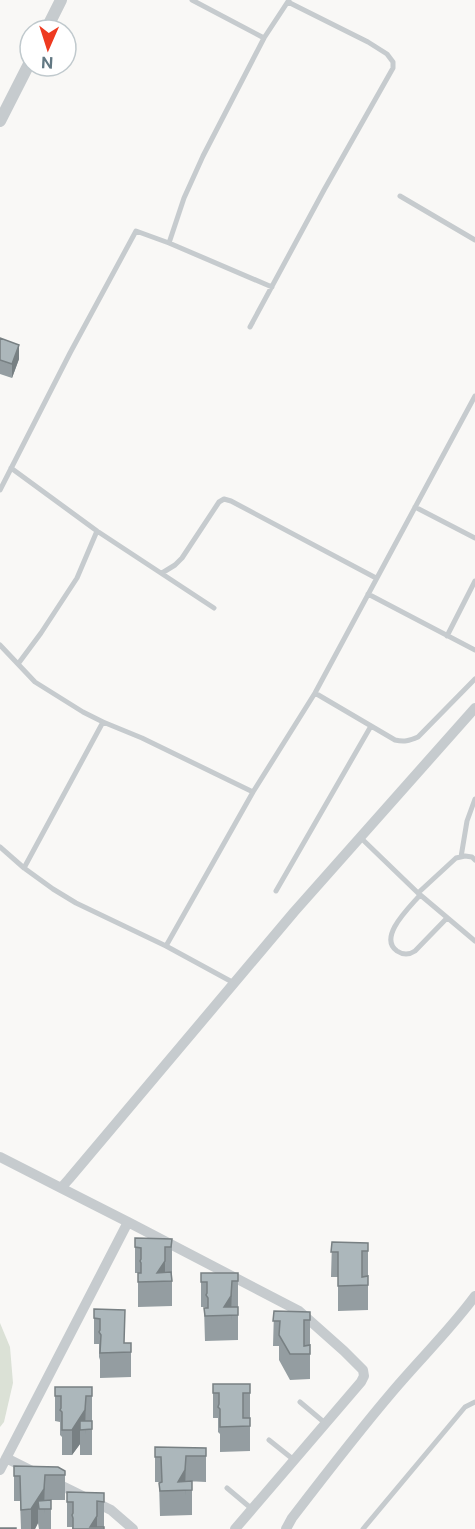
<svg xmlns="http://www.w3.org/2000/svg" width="475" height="1529" viewBox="0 0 475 1529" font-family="'Public Sans',sans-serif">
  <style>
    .grass { fill: #dbe1d6 }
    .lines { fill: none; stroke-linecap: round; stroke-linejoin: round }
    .service { stroke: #c6cbce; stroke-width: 5 }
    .minor { stroke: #c6cbce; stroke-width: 10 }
    .tertiary { stroke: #c6cbce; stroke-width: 12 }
    .wall { fill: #949da1 }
    .shaded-wall { fill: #788083 }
    .building { fill: #acb7bb; stroke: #788083; stroke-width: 1.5 }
  </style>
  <rect width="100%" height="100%" fill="#f9f8f6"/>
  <path class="grass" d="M0,1323L10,1347L13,1383L4,1422L0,1427Z"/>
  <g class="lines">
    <path class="service" d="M192,0L264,38
      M400,196L475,240
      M169,243L184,198L203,156L264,38L289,0
      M250,327L324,190L393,68V62L387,54L368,42L288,2
      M11,468L97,531L214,608
      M0,490L70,353L136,231L169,243L272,287
      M415,507L475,538
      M162,573L175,565L182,558L219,502L224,499L231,501L376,578
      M368,594L475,650
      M447,636L475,581
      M0,645L35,682L83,712L103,722L142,738L253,792
      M18,664L41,633L77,578L97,531
      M315,693L395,740C404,742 409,741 418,737L475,679
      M103,722L24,868L53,889L76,903L166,946
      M361,838L418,893L475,941
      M0,847L24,868
      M461,857L467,821L475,799
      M276,891L371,726
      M418,893L456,858L465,856L472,857L475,860
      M420,895C411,906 377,937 397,951C403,955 409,955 415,951L447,918
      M234,983L166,946L253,792L315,693L475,396
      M300,1402L325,1423
      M269,1440L294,1460
      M227,1488L252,1509
      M363,1529L465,1407L475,1402"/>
    <path class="minor" d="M0,1157L61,1188
      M128,1222L299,1311L344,1351L363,1370L364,1376L361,1382L235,1529
      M6,1458L34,1472
      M0,1470L128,1222L61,1188L69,1179L294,912L475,708
      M54,1482L111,1510L133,1529
      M286,1529L292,1518C325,1475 358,1432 393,1391C420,1359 450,1330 475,1296"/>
    <path class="tertiary" d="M46,30L61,0
      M0,121L30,62"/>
  </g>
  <path class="wall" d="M0,338L19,359L12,378L0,374Z
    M135,1238L172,1239V1306L138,1307V1273H140H135Z
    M332,1242L368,1243V1310L338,1311V1277H331Z
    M201,1273H238V1340L205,1341L204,1308L206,1307H201Z
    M94,1309L124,1343H131V1377L100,1378V1360L99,1357V1344H94Z
    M274,1311L310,1312V1379L290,1380L279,1360V1346H273Z
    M213,1384H250V1451L220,1452V1434L218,1432V1418H213Z
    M55,1387H92V1421H86H92V1455H80V1444L72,1455H62V1437L60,1435V1422L55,1421Z
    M155,1447L206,1448V1482L186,1481H192V1515L160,1516L159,1483L161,1482H155Z
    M14,1466L65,1471V1500H45L51,1509V1529H39L38,1523L35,1529H21L20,1501H14Z
    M67,1492L104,1493V1529H72V1527H67Z"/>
  <path class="shaded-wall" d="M19,345V359L12,378V364Z
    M165,1247V1286V1281L157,1273Z
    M232,1281L231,1321V1315L224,1307Z
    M86,1396L85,1435V1430L80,1421V1444L72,1455V1430Z
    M186,1456L185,1496V1490L178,1482Z
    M45,1475L44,1514V1509L38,1501V1523L35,1529H31V1509Z
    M97,1501V1529H90Z"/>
  <path class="building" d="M0,338L19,345L12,364L0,360Z
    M135,1238L172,1239L171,1247H165V1261L157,1273L171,1272L172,1281L138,1282V1273H141V1263L140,1261L141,1259V1248L135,1247Z
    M332,1242L368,1243V1251H362V1277L368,1276V1285L338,1286V1252H331Z
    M201,1273H238V1281H232L231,1296L224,1307H238V1315L205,1316L204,1308H208V1298L206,1295L207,1293V1282H201Z
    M94,1309L125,1310L124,1343H131V1352L100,1353L101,1335L99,1332L100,1330V1319L94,1318Z
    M274,1311L310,1312V1320H304V1346L310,1345V1354H290L279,1335L280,1321H273Z
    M213,1384H250V1393H243V1418H250V1426L220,1427V1409L218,1407L219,1404V1393H213Z
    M55,1387H92V1396H86L85,1410L72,1430H62V1412L60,1410L61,1408V1396H55Z
    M80,1421H92V1429L80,1430Z
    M155,1447L206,1448V1456H186L185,1470L178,1482L192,1481V1490L160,1491L159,1483L162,1482L161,1457H155Z
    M14,1466L58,1467L65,1471V1475H45L44,1489L31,1509L21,1510L20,1476H14Z
    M67,1492L104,1493V1502L97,1501V1516L90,1527H104V1529H73V1518L72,1515L73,1513V1502H67Z
    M51,1500V1509H39L38,1501Z
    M0,1528H16V1529H0Z"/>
  <g transform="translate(48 48) rotate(183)"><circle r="28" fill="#ffffff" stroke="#c0c9cd" stroke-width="1.5"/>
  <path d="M0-4.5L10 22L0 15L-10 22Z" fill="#ee3a20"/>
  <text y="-9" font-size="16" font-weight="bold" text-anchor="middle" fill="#627883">N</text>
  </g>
</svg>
